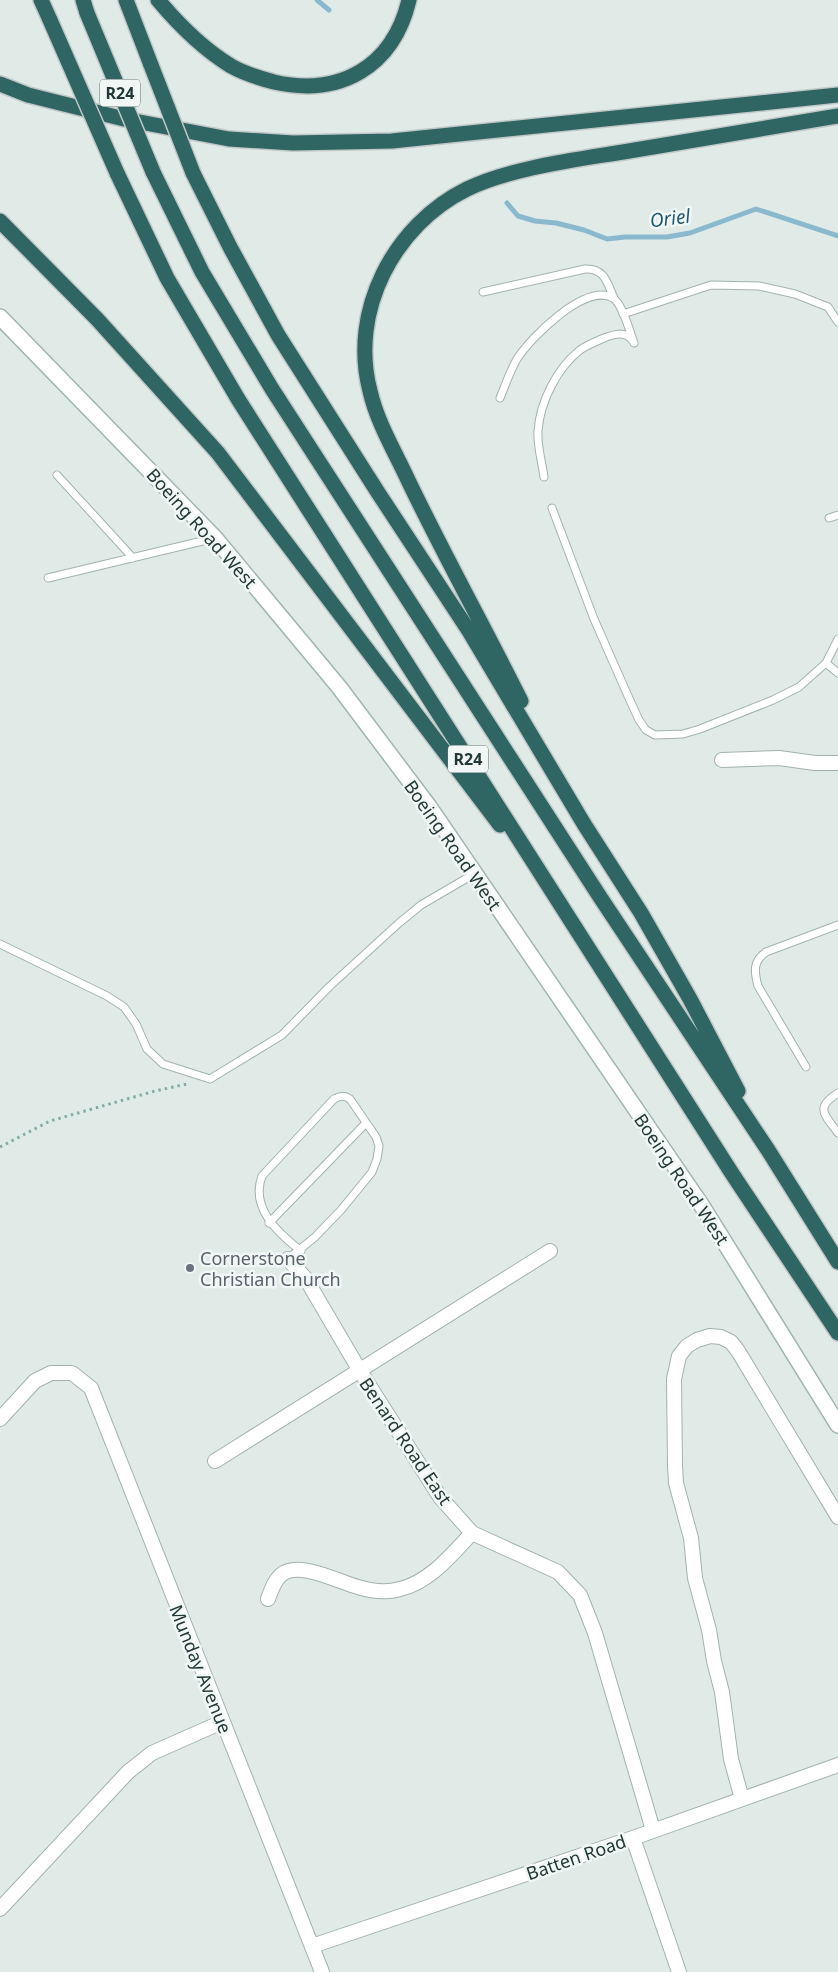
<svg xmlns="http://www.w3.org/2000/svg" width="838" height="1972" viewBox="0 0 838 1972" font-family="'Noto Sans',sans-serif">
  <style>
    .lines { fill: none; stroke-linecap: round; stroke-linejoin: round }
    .stream { stroke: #8ab9ce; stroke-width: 5 }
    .service-casing { stroke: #a3b2af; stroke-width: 9 }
    .minor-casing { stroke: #a3b2af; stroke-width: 16 }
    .secondary-casing { stroke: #a0b6b1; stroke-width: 18 }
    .motorway-casing { stroke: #c1c8c7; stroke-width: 18 }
    .path { stroke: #82ada6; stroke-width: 3; stroke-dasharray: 2.5 4; stroke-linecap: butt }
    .service { stroke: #fff; stroke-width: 7 }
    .minor { stroke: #fff; stroke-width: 14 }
    .secondary { stroke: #fff; stroke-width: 15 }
    .motorway { stroke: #2f6562; stroke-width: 15 }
    .motorway-bridge-casing { stroke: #c1c8c7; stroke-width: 18; stroke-linecap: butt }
    .motorway-bridge { stroke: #2f6562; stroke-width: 15 }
    .worship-dot { fill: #6b7280; stroke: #f1f7f5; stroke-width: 2 }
    .labels { text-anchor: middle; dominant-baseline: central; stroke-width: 5; stroke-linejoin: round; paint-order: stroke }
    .shield { fill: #f1f7f5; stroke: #607370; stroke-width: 1 }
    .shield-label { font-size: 16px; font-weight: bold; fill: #223a37 }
    .street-label { font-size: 18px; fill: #223a37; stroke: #f1f7f5 }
    .worship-label { font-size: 18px; fill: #5b616d; stroke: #f1f7f5; text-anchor: start }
    .water-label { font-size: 19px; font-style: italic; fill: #1f5873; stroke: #f1f7f5 }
  </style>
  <rect width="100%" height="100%" fill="#e0ebe8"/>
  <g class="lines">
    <path class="stream" d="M317,0L329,10
      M507,203L518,216L535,221L556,223L584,230L607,239L625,237H667L690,233L756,209L838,236"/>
    <defs>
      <path id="service" d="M483,292L585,269C605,268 607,283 614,298
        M623,314L711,285L759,286L795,294L828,307L838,322
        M500,398C505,386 510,371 517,359C530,338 586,282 613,298C622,303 630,332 634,343
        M57,475L133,558
        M544,477C542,462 537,446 538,431C540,402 557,368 580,350C587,345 597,341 604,338C614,334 625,331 632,340
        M552,508L594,619L628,696L639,720L646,730L655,735L683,734L700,729L773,700L799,687L826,663L838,639
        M829,518L838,515
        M48,578L215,538
        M826,663L838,673
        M0,944L107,996L124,1007L136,1024L147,1049L163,1064L210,1079L282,1035L330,986L399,923L421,905L474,874
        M806,1067L758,986C754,971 753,961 766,952L838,925
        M838,1093C814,1108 825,1115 838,1133
        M269,1223L366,1123
        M288,1259L315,1237L341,1210L372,1172L377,1159L379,1146L376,1137L350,1099C344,1095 340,1096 334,1099L262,1176C250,1208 278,1233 301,1251"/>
      <path id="minor" d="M722,760L779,758L815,763H838
        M288,1259L306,1279L360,1371L440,1497L472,1533L558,1572L580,1595L595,1633L653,1830
        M0,1419L35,1381L51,1373H72L91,1388L322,1972
        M215,1461L550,1251
        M268,1599C271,1591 274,1581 281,1575C299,1560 338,1582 358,1587C371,1591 387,1593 400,1589C430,1582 452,1554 472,1533
        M742,1799L731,1759L722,1692L714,1661L709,1630L695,1578L691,1538L676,1483L675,1466L674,1379L679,1356L687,1346L697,1340L710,1336L721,1337L731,1342L738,1351L838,1517
        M633,1838L679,1972
        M0,1909L128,1772L152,1753L222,1722
        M312,1946L633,1838L838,1765"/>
      <path id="secondary" d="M0,317L215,538L339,687L430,808L702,1206L838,1425"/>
      <path id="motorway" d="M41,0L50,20
        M83,0L87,13
        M126,0L151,65
        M158,0C179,25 203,49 231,66C245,74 259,78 274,82C340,97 393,67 409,0
        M0,84L28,95L124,119L229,139L293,143L392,141L838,95
        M153,172L202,272L272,389L600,897L768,1150L838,1262
        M117,173L167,278L238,399L733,1175L838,1333
        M193,173L230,247L278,335L377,491L469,631L584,824L641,913L690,999L738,1091
        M0,221L97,319L218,453L500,825
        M521,701C484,627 444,555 408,480C395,452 377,422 370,391C349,311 394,225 467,189C511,168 574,160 623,152C694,140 766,128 838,116"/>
    </defs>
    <use href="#service" class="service-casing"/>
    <use href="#minor" class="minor-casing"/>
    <use href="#secondary" class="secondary-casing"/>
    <use href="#motorway" class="motorway-casing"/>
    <path class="path" d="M0,1147L50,1121L155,1091L187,1084"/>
    <use href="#service" class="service"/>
    <use href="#minor" class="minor"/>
    <use href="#secondary" class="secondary"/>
    <use href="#motorway" class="motorway"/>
    <defs>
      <path id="motorway-bridge" d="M87,13L153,172
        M50,20L117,173
        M151,65L193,173"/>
    </defs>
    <use href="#motorway-bridge" class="motorway-bridge-casing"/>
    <use href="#motorway-bridge" class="motorway-bridge"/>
  </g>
  <circle class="worship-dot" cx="190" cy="1268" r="5"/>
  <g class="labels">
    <g class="shield">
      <rect x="100" y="79.5" width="40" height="27" rx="4"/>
      <rect x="448" y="745.5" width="40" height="27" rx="4"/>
    </g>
    <g class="shield-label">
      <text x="120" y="93">R24</text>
      <text x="468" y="759">R24</text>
    </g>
    <g class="street-label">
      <text transform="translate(202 528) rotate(48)">Boeing Road West</text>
      <text transform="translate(453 845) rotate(55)">Boeing Road West</text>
      <text transform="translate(682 1179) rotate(56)">Boeing Road West</text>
      <text transform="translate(406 1441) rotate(56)">Benard Road East</text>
      <text transform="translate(201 1669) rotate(68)">Munday Avenue</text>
      <text transform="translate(576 1857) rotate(-19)">Batten Road</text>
    </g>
    <g class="worship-label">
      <text x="200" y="1258">Cornerstone<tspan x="200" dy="21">Christian Church</tspan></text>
    </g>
    <g class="water-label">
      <text transform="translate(670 218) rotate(-7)">Oriel</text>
    </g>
  </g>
</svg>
